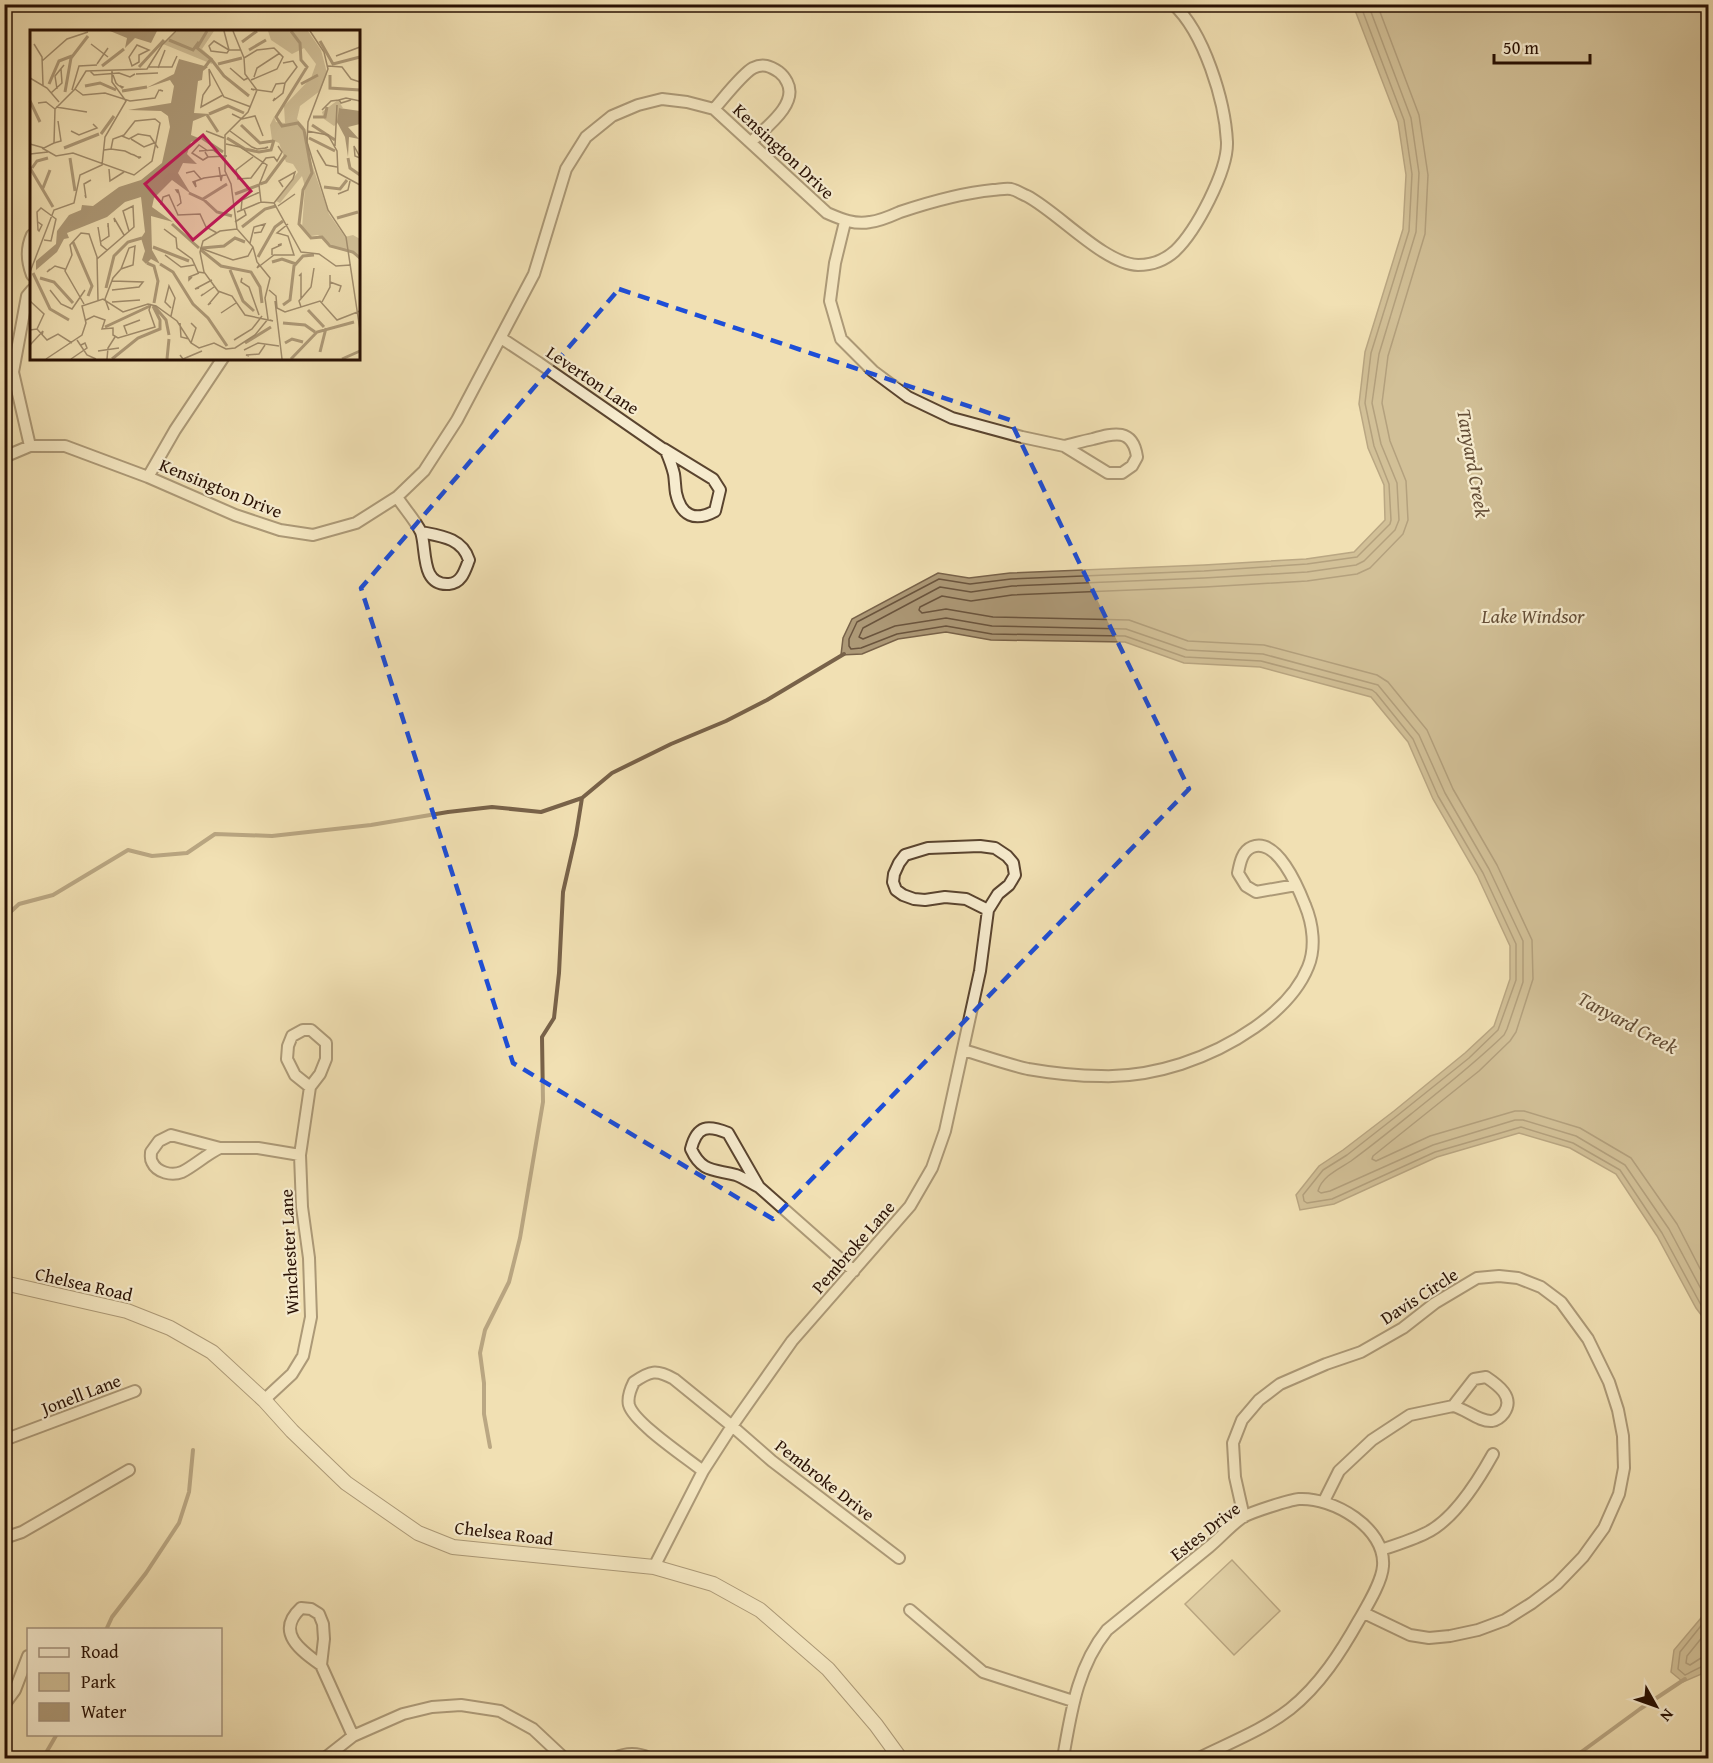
<svg xmlns="http://www.w3.org/2000/svg" width="1713" height="1763" viewBox="0 0 1713 1763" font-family="'Gentium Book Plus',serif">
  <style>
    .green { fill: #cfbd95; stroke: #7c664c; stroke-width: 1.5 }
    .water { fill: #ad9977; stroke: #786249; stroke-width: 1.5 }
    .lines { fill: none; stroke-linecap: round; stroke-linejoin: round }
    .shore { stroke: #6a543d; stroke-width: 1.5 }
    .stream { stroke: #786249; stroke-width: 4 }
    .minor-casing { stroke: #5a442f; stroke-width: 14 }
    .tertiary-casing { stroke: #5a442f; stroke-width: 16 }
    .minor { stroke: #f6ebce; stroke-width: 10 }
    .tertiary { stroke: #f6ebce; stroke-width: 14 }
    .marked { fill: none; stroke: #1d4ed8; stroke-width: 4.5; stroke-dasharray: 12 8; stroke-linejoin: round }
    .labels { text-anchor: middle; dominant-baseline: central; stroke-width: 4.5; stroke-linejoin: round; paint-order: stroke }
    .street-label { font-size: 18px; fill: #281003; stroke: #f6ebce }
    .water-label { font-size: 20px; font-style: italic; fill: #644e37; stroke: #f6ebce }
    .inset-river { fill: none; stroke: #ad9977; stroke-width: 3 }
    .inset-road { fill: none; stroke: #a18d6d; stroke-width: 1.5 }
    .view { fill: #c2185b; fill-opacity: 0.15; stroke: #c2185b; stroke-width: 3 }
    .inset-edge { fill: none; stroke: #281003; stroke-width: 3 }
  </style>
  <rect width="100%" height="100%" fill="#f1e0b3"/>
  <filter id="stains"><feTurbulence type="fractalNoise" baseFrequency=".00333" numOctaves="4"/><feColorMatrix values="0 0 0 0 .2 0 0 0 0 .09 0 0 0 0 .02 0 0 0 .5 -.17"/></filter>
  <radialGradient id="worn" r=".72"><stop offset=".6" stop-color="#630" stop-opacity="0"/><stop offset="1" stop-color="#630" stop-opacity=".3"/></radialGradient>
  <path class="green" d="M1232,1560L1280,1611L1234,1655L1185,1604Z"/>
  <path class="water" d="M1353,5H1708V1324L1696,1308L1657,1236L1616,1174L1570,1148L1519,1133L1437,1157L1334,1204L1300,1210L1296,1195L1319,1166L1343,1150L1394,1111L1465,1053L1494,1026L1510,979V946L1477,875L1433,799L1408,742L1371,697L1260,667L1184,663L1125,642L991,640L946,632L898,639L862,654L841,655L843,638L852,619L938,573L969,578L1010,573L1204,565L1306,559L1354,552L1385,520L1384,485L1368,448L1359,404L1365,352L1403,229L1406,175L1398,122Z
    M1708,1605V1667L1704,1673L1683,1682L1671,1672L1674,1650L1701,1618Z"/>
  <g class="lines">
    <path class="shore" d="M1360,4L1404,120L1412,174L1409,231L1371,353L1365,403L1374,446L1389,484L1391,520L1390,524L1357,557L1307,564L1204,571L1011,579L970,584L939,579L857,622L849,639V646L851,649L861,648L897,634L946,626L992,634L1125,636L1185,657L1261,661L1372,690L1376,693L1413,739L1438,796L1483,873L1516,944V980L1498,1030L1469,1058L1398,1115L1347,1155L1323,1170L1303,1195L1304,1201L1307,1203L1332,1199L1435,1152L1521,1127L1573,1143L1620,1170L1662,1233L1701,1305L1708,1314
      M1368,4L1411,118L1419,173L1416,232L1379,354L1372,403L1381,444L1397,483L1399,520L1395,530L1364,561L1356,565L1307,572L1204,578L1012,586L971,592L940,587L863,628L859,637L863,639L895,626L946,618L992,626L1126,629L1187,650L1263,654L1378,685L1419,735L1445,793L1489,869L1523,941V982L1507,1029L1504,1035C1476,1062 1446,1086 1416,1110C1395,1127 1373,1145 1351,1161C1339,1169 1322,1176 1318,1191L1321,1193L1330,1191L1433,1145L1515,1120H1523L1576,1136L1625,1165L1669,1229L1708,1302
      M1377,4L1419,115L1428,175L1425,234L1388,356L1382,403L1390,441L1406,481L1408,520L1403,534L1370,568L1357,574L1307,581L1205,587L1012,595L971,601L942,596L920,607L919,610L922,613L946,609L993,617L1129,620L1188,641L1264,645L1377,675L1388,682L1427,730L1453,789L1497,865L1532,940L1533,979L1516,1032L1510,1041L1479,1071L1373,1156L1372,1159L1376,1161L1430,1136L1515,1111H1524L1580,1128L1631,1158L1677,1224L1708,1284
      M1708,1617L1680,1652L1678,1669L1685,1675C1692,1672 1702,1665 1708,1665
      M1708,1630L1687,1656L1686,1663L1690,1665L1701,1658L1708,1657"/>
    <path class="stream" d="M4,918L19,904L53,895L128,850L152,856L187,853L215,834L272,836L371,825L448,812L492,807L541,812L582,798L612,773L671,744L726,721L767,700L844,654
      M490,1447L484,1414V1383L480,1353L485,1330L509,1282L520,1238L543,1102L542,1037L554,1018L559,973L563,892L576,835L582,798
      M106,1630L112,1617L146,1573L179,1523L189,1492L193,1450
      M43,1758L57,1734
      M1573,1758L1640,1709L1685,1679"/>
    <defs>
      <path id="minor" d="M714,109C723,99 742,74 753,68C763,63 770,66 779,72C783,75 785,78 787,82C799,104 765,128 751,142
        M845,222L835,263L830,301L841,339L873,371L908,397L952,418L1022,437L1064,446L1108,473H1122L1132,466L1137,457C1133,428 1114,433 1093,439C1083,441 1073,444 1064,446
        M32,235C26,248 27,262 32,275
        M501,338L539,363L666,451C669,458 672,466 674,474C675,480 675,487 676,493C681,516 695,522 715,511L720,490L713,479L664,449
        M30,446L13,372L27,296L32,290
        M4,457L30,446H65L148,477L235,515L280,530L313,535L356,523L397,497L424,471L457,420L534,274L566,169L586,137L612,116L638,105L662,99L687,102L714,109L827,213C841,219 854,225 870,222C880,221 891,216 900,212C930,202 961,193 993,190C998,190 1005,188 1011,189C1016,190 1022,194 1027,196C1059,213 1104,264 1138,265C1152,265 1165,260 1175,251C1196,231 1228,171 1227,142C1225,101 1204,32 1173,4
        M148,477L175,430L223,358
        M397,497C404,508 415,520 421,532C427,549 420,586 449,584C462,583 465,570 469,560C462,538 441,536 421,532
        M963,1050C984,1056 1006,1064 1028,1069C1051,1073 1077,1076 1101,1076C1127,1077 1156,1072 1181,1064C1227,1049 1289,1014 1308,967C1316,948 1313,924 1305,905C1298,887 1277,837 1252,847C1242,851 1240,863 1238,873L1246,886L1256,892L1296,885
        M220,1148C207,1154 194,1166 182,1172C172,1176 157,1173 152,1162C150,1159 151,1156 151,1152L159,1141L171,1135L220,1148H258L300,1155
        M759,1187C751,1183 744,1178 736,1175C714,1169 702,1173 691,1149C697,1125 708,1125 728,1133L759,1187L854,1271
        M264,1400L292,1374L303,1356L311,1317L309,1258L302,1207L300,1155L310,1087L320,1074L326,1059V1043L311,1030H303L292,1036L288,1046L287,1059L295,1075L310,1087
        M4,1440L135,1391
        M703,1471C687,1458 634,1423 629,1405C627,1397 631,1388 634,1382C650,1371 656,1369 674,1379L732,1426L772,1461L899,1558
        M1324,1501L1339,1471L1372,1440L1410,1415L1453,1406C1466,1409 1479,1422 1492,1421C1497,1420 1501,1417 1504,1413C1515,1397 1498,1385 1486,1377L1474,1379L1453,1406
        M1244,1517L1235,1477L1233,1443L1242,1420L1259,1400L1280,1384L1326,1364L1361,1352L1403,1328L1435,1303L1477,1278L1499,1276L1518,1278L1541,1287L1561,1302L1588,1339L1609,1382L1618,1410L1623,1436L1624,1468L1619,1494L1604,1528L1583,1557L1557,1584L1532,1603L1505,1620L1478,1630L1450,1636L1429,1638L1410,1635L1364,1613
        M4,1538L22,1532L129,1470
        M1381,1550C1396,1545 1412,1540 1426,1533C1454,1520 1478,1481 1493,1454
        M654,1567L703,1471L732,1426L792,1341L910,1206L932,1168L945,1131L980,971L988,910L998,894L1009,885L1015,875L1013,863L1007,856L995,848L980,846L928,848L905,855L899,863L894,874L893,882L896,890L903,895L914,899L925,900L945,897L966,899L988,910
        M910,1610L983,1672L1073,1701
        M321,1665C300,1650 275,1632 301,1608L311,1609L319,1614L323,1624L324,1639L321,1665L353,1736
        M4,1705L15,1690L28,1656
        M325,1758L353,1736L403,1714L432,1707L461,1705L500,1711L533,1729L564,1758
        M615,1758C626,1753 638,1753 649,1758
        M1063,1758C1071,1713 1077,1667 1107,1630C1141,1602 1175,1575 1209,1547C1220,1538 1231,1525 1243,1517C1252,1512 1289,1500 1299,1499C1333,1497 1386,1528 1383,1566C1382,1582 1367,1606 1359,1620C1341,1652 1320,1685 1290,1709C1263,1730 1229,1743 1199,1758"/>
      <path id="tertiary" d="M4,1283L127,1311L170,1328L212,1352L264,1400L292,1431L346,1483L418,1533L453,1547L654,1567L713,1584L760,1610L828,1669L876,1725L900,1758"/>
    </defs>
    <use href="#minor" class="minor-casing"/>
    <use href="#tertiary" class="tertiary-casing"/>
    <use href="#minor" class="minor"/>
    <use href="#tertiary" class="tertiary"/>
  </g>
  <path d="M0 0H1713V1763H0ZM619,289L1010,420L1189,789L773,1219L513,1063L361,588Z" fill="#f1e0b3" fill-opacity=".55" fill-rule="evenodd"/>
  <path class="marked" d="M619,289L1010,420L1189,789L773,1219L513,1063L361,588Z"/>
  <g class="labels">
    <g class="street-label">
      <text transform="translate(784 151) rotate(43)">Kensington Drive</text>
      <text transform="translate(593 380) rotate(34)">Leverton Lane</text>
      <text transform="translate(221 488) rotate(22)">Kensington Drive</text>
      <text transform="translate(853 1247) rotate(-49)">Pembroke Lane</text>
      <text transform="translate(289 1252) rotate(-93)">Winchester Lane</text>
      <text transform="translate(84 1284) rotate(13)">Chelsea Road</text>
      <text transform="translate(1419 1296) rotate(-33)">Davis Circle</text>
      <text transform="translate(81 1394) rotate(-21)">Jonell Lane</text>
      <text transform="translate(825 1480) rotate(38)">Pembroke Drive</text>
      <text transform="translate(1205 1531) rotate(-38)">Estes Drive</text>
      <text transform="translate(504 1533) rotate(7)">Chelsea Road</text>
    </g>
    <g class="water-label">
      <text transform="translate(1474 463) rotate(80)">Tanyard Creek</text>
      <text x="1533" y="615">Lake Windsor</text>
      <text transform="translate(1628 1022) rotate(28)">Tanyard Creek</text>
    </g>
  </g>
  <g transform="translate(30 30)">
    <rect width="330" height="330" fill="#f1e0b3"/>
    <path d="M147,1H184L172,19L182,28V34L133,14ZM238,1H278L291,20L297,43L290,61L270,76L267,89L274,97L276,117L299,184L315,207L323,205L330,209V226L306,218L288,205L281,206L272,198L275,157L272,146L250,173L246,171L268,142L263,134L256,132L249,113L242,110L240,95L244,87L246,92L255,93L254,76L281,48L286,34L274,18L262,24L241,10ZM308,70L313,78H309L308,93L304,96L294,89L292,82Z" fill="#cfbd95"/>
    <path d="M80,1H127L121,13L105,8L95,18L97,8ZM149,29L178,37L173,41L172,50L168,51L164,83L180,84L163,91L161,105L171,109L161,112L157,124L167,134L153,133L148,143L161,164L142,150L124,168L122,177L143,192L121,186L122,220L130,234L121,229L116,234L112,230L115,221L111,208L115,202L111,167L95,172L77,187L37,203L39,208L34,209L27,222L6,240V231L26,214L27,201L39,185L51,180L52,175L63,176L89,157L111,150L132,133L140,97L138,86L131,81L98,80L141,73L144,56L140,50L116,58L144,44ZM309,78L330,81V94L318,97L329,109L319,107L318,127L315,107L307,92Z" fill="#ad9977"/>
    <path class="inset-river" d="M261,1L270,13L271,30L277,37L246,87L252,96L268,93L274,100L282,143L273,160L269,194L281,208L292,207L300,216L323,222L330,228M139,10L163,20L169,12M290,11L303,34L330,27M212,12L227,1M219,20L236,10M181,29L194,46L219,66M188,34L212,28M72,36L94,19M109,37L134,10M175,37L181,29L167,18L177,1M300,45V58L330,60M19,54L29,31L42,26M271,54L288,45M55,56L70,53L86,60M92,61L117,57M35,62L41,28L58,6M0,71L10,92M179,84L198,76L214,83M177,85L188,102M283,87H295L297,77M211,95L230,113L243,111M282,95L305,110M71,104L84,86M172,108L193,122M197,108L215,119L229,122L241,120L244,110M279,108L305,121M34,118L69,104M40,128L45,161M318,128L320,138L330,145M0,138L23,177M2,138L7,131L18,128M230,154L236,152L256,125M294,157L310,159L317,150M13,158L20,140M159,163L174,170L187,182L202,186M205,164L229,155M173,169L197,154M307,188L328,182M142,194L169,218M212,197L235,179L246,176M43,212L62,256L58,266M123,217L159,231M172,218L194,216L205,208L215,212M171,220L191,236L221,242L230,257L232,273M228,227L245,197L253,191M242,232L252,229L266,234M117,233L124,236L128,251L124,273M130,234L143,242L163,274L178,288L197,316M200,240L213,271L224,281M3,243L20,279L39,290M10,248L24,252L43,273M76,258L84,226L98,212L112,208M253,275L260,270L264,236L273,226L284,225M124,276L136,290L139,305M278,280L294,297M253,293L275,295L285,302M75,297L120,276M215,313L241,297M255,313L262,309L273,312M290,322L296,298M82,329L108,308L130,299V290L123,276M137,329L139,309M261,329L287,302L324,292M312,329L330,321"/>
    <path class="inset-road" d="M194,1L199,20H211M280,1L294,22L298,39L278,92L277,112L298,180L316,207L330,300M184,11L199,20L197,23L181,21L179,16ZM4,14L12,27L13,55M61,14L78,27M107,15L119,20L109,25V32L102,36L99,27ZM306,26L330,17M214,28L227,20L244,18L253,27L247,39L221,50M12,31L37,9L58,2M67,34L78,18M298,36L312,37L321,49L330,52M119,37H142L147,26M128,38L135,20M200,38L214,50L218,48M60,41L64,45L89,43L100,47L105,44M106,44L128,43M83,45L86,53L88,55L91,57L92,58L93,57L90,56M224,47L227,38L250,23M0,48L17,58L29,72M27,59L25,46L34,35M45,59L53,65L75,63L100,71L125,68L129,60L133,61L130,60M42,60L49,36L67,35M224,60L221,59L242,62L246,54L255,53L267,37L263,31L253,33M21,63L32,53L31,39M193,65L171,77L173,65L180,55L179,39L194,67L221,77M245,68L243,71L253,63L255,53M321,70L311,73L309,70L316,68L330,71M8,73L16,72L25,79M26,77L57,82M292,80L301,71L309,70M202,84L212,89L225,86L233,106M41,101L49,105L67,98L63,94M176,101L194,108M200,101L222,117L227,119L236,118L238,117L235,118M277,101L298,105L307,121L308,143L330,155M92,106L99,109L108,104L120,106L128,118M101,109L114,117L124,113M24,113L31,111L28,91M0,114L14,118L24,113L25,79L45,59L56,41L117,39L132,15L146,1M196,114L210,117L237,135L229,155L231,172M305,116L307,75M12,118L26,126L43,123L104,145L122,131L130,93L125,89L105,91L94,105L83,109L81,119L74,120M81,119L95,121L101,124L104,125L108,127L109,128L111,127H108M287,120L296,135L307,137M169,121L183,120L191,126M178,121L169,115L162,123L173,130L178,127M175,122L178,127L197,126M0,124L18,122M223,127L206,140L208,149L221,148L236,128L244,127L247,131L252,122L248,116M330,127L324,116L325,126L330,128M189,137L191,151L192,146M79,139L80,151L94,142M156,143L164,141L171,149M165,152L166,157L163,152L174,148L196,145M308,164L318,160L320,151M55,165L56,168L54,154L61,150M244,173L263,149L265,142L249,151L253,157M131,175L133,167L139,165L148,185L170,184L176,197L187,203M147,176L151,173L150,167L148,160H146L148,163M248,176L265,164M211,181L212,170L230,162M207,182L231,172L244,173L271,222L289,224L306,236L321,235M8,192L12,195L9,201L8,200L7,182L11,178L26,189L21,211L14,210M85,192L84,188L94,205M205,192L216,185L214,179M68,197L71,215L77,220M134,199L146,208L147,218L162,229L168,242L175,243M207,199L190,201L173,211L170,222L174,242L188,261L202,266L215,285L243,291L240,290M70,212L79,206L78,193V197M220,213L224,197L235,194L231,202L224,203M170,218L203,230L218,226L223,217M242,225V219L251,215V214L248,215M138,227L135,225L151,237L164,235M67,229L104,197L103,176L93,181L99,201M229,235L227,238L244,225H264L258,206L247,203L258,194M20,239L17,242L25,236L35,239M0,242L24,180L44,173L50,145L72,135L75,107L96,71L82,52V41M269,246L271,244V269M162,247L159,250V247L169,243M211,251L212,248L211,252L219,257L229,285M300,252L311,256L309,262M169,258L165,259L182,250M20,260L31,274L42,279L55,260M82,260L109,257L113,252L82,251M239,260L246,266L247,278L255,282L290,271L307,290L330,281M173,264L171,266L184,257M0,271L14,284L7,299M245,271L252,329M82,272L110,270M292,272L300,257V245V249M181,273L178,275L189,262M54,274L35,241L42,225L40,215L51,203L59,204L67,227L68,270M271,277L269,271L281,257L284,238M141,278L135,272L139,256L145,268L141,286M79,280L75,269L83,248L91,239L103,235L105,216L99,218L91,239M191,283L206,273M56,290L64,286L75,290L72,299L83,298V305L88,308L125,297L119,280L121,274M150,293L151,307L159,309M0,300L7,299L17,310L28,304L42,313M97,304L94,296L110,290M206,309L204,310L222,299L232,286M47,310L57,325L66,329M161,313L166,298L161,293M0,315L13,301L12,305M214,320L228,313L249,316M68,321L89,318M150,325L153,329L172,321M219,326L216,325L229,324L235,315M16,329L52,305L56,293L52,276L73,269L93,282L118,274L126,276L147,291L161,313L169,318L184,313L196,319L205,318L225,305L238,289L235,268L240,248L227,232L223,217L207,199L201,154L195,141V105L218,82L227,60L215,44L214,28L203,1M41,329L57,318L55,313L51,315M77,329L78,318L85,307"/>
    <path class="view" d="M173,105L221,161L163,210L115,154Z"/>
    <rect width="330" height="330" class="inset-edge"/>
  </g>
  <rect width="1713" height="1763" fill="none" stroke="#f1e0b3" stroke-width="24"/>
  <rect x="6" y="6" width="1701" height="1751" fill="none" stroke="#281003" stroke-width="3"/>
  <rect x="12" y="12" width="1689" height="1739" fill="none" stroke="#281003" stroke-width="1.5"/>
  <rect x="27" y="1628" width="195" height="108" fill="#f6ebce" stroke="#a4937d" stroke-width="1.5"/>
  <rect x="39" y="1648" width="30" height="9" fill="#f6ebce" stroke="#a4937d" stroke-width="1.5"/>
  <text x="81" y="1658" font-size="18" fill="#281003">Road</text>
  <rect x="39" y="1673" width="30" height="18" fill="#cfbd95" stroke="#a4937d" stroke-width="1.5"/>
  <text x="81" y="1688" font-size="18" fill="#281003">Park</text>
  <rect x="39" y="1703" width="30" height="18" fill="#ad9977" stroke="#a4937d" stroke-width="1.5"/>
  <text x="81" y="1718" font-size="18" fill="#281003">Water</text>
  <g transform="translate(1656 1706) rotate(130)" stroke="#f6ebce" stroke-width="4.5" paint-order="stroke">
  <path d="M0-4.5L10 22L0 15L-10 22Z" fill="#281003"/>
  <text y="-9" font-size="16" font-weight="bold" text-anchor="middle" fill="#281003">N</text>
  </g>
  <path d="M1494 54v9h96v-9" fill="none" stroke="#281003" stroke-width="3"/>
  <text x="1503" y="54" font-size="18" fill="#281003" stroke="#f6ebce" stroke-width="4.5" paint-order="stroke">50 m</text>
  <rect width="100%" height="100%" filter="url(#stains)"/>
  <rect width="100%" height="100%" fill="url(#worn)"/>
</svg>
